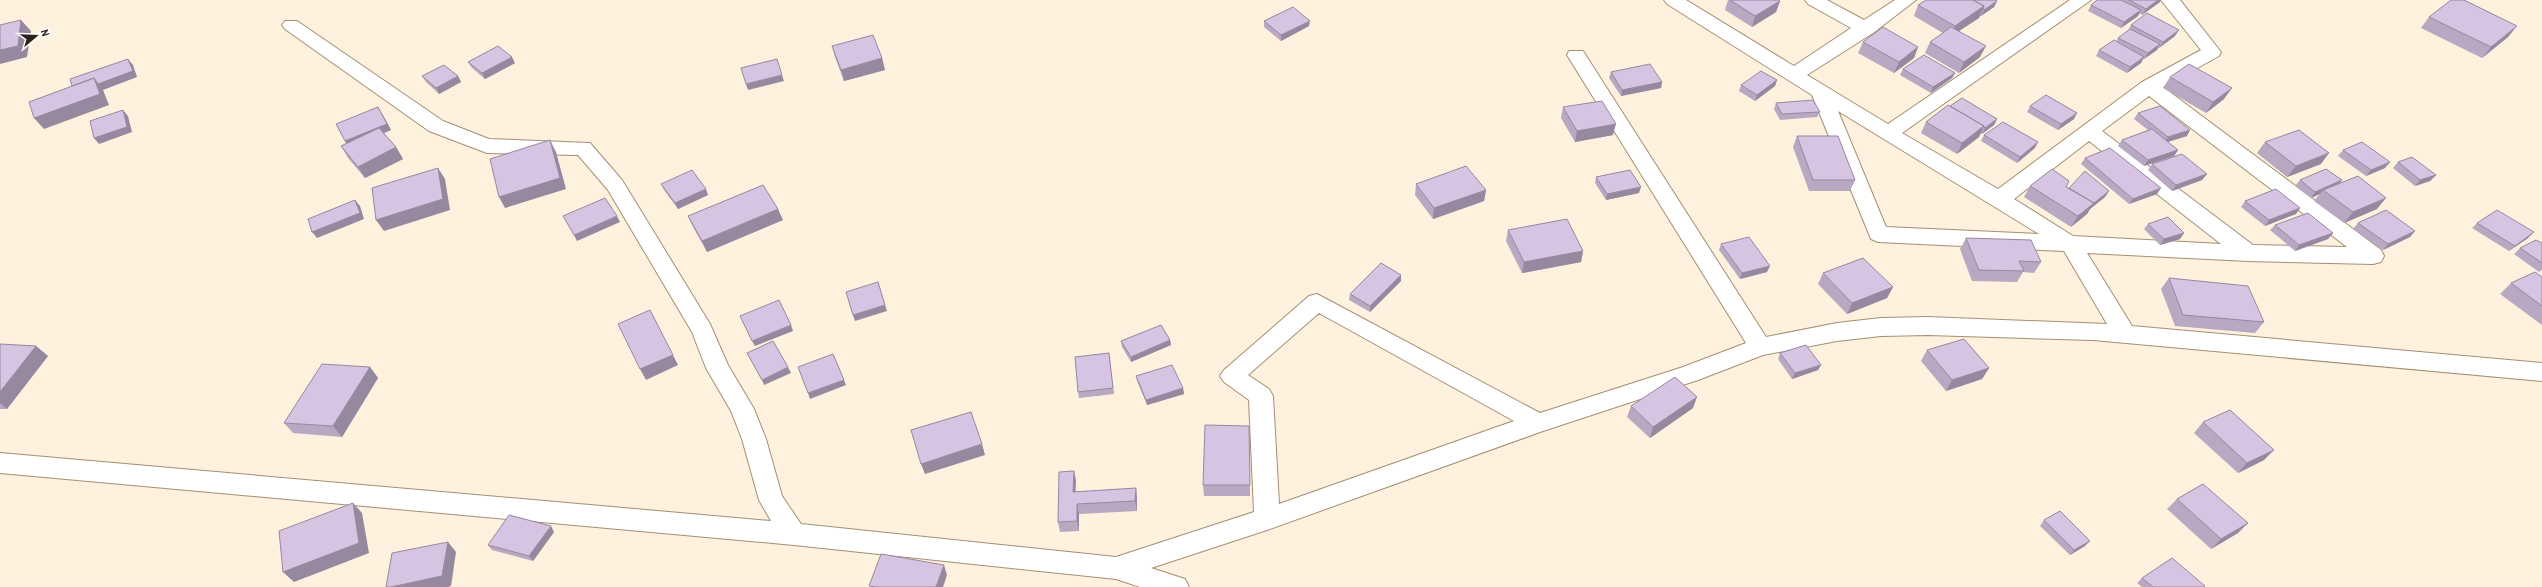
<svg xmlns="http://www.w3.org/2000/svg" width="2542" height="587" viewBox="0 0 2542 587" font-family="'Archivo Narrow',sans-serif">
  <style>
    .lines { fill: none; stroke-linecap: round; stroke-linejoin: round }
    .minor-casing { stroke: #a48f72; stroke-width: 2 }
    .minor { fill: #fff; fill-rule: evenodd }
    .wall { fill: #b9a8c2 }
    .shaded-wall { fill: #96889e }
    .building { fill: #d7c3e2; stroke: #96889e }
  </style>
  <rect width="100%" height="100%" fill="#fef1de"/>
  <g class="lines">
    <defs>
      <path id="minor" d="M1664,0H1686L1794,66L1851,28L1808,4L1805,0H1827L1864,20L1895,0H1916L1873,33L1807,75L1888,124L2070,0H2091L1902,133L1998,189L2142,82L2201,50L2161,0H2180L2221,52L2219,56L2163,87L2381,250L2384,256L2381,262L2373,264L2248,261L2087,253L2132,326L2542,363V381L2093,340L1928,335L1881,336L1837,341L1763,355L1698,380L1543,431L1267,530L1151,568L1185,579L1189,587H1140L1116,579L794,545L0,473V453L771,521L759,500L742,439L731,411L706,368L692,332L608,190L578,155L487,153L429,131L285,29L282,25L285,21H297L443,121L489,139L590,143L622,180L710,324L728,365L754,409L766,439L782,496L801,524L1116,557L1254,512L1249,400L1224,382L1220,376L1224,370L1309,296L1317,294L1540,413L1683,367L1746,343L1567,55L1569,51H1583L1766,337L1837,323L1881,318L1928,317L2107,324L2064,251L1878,242L1871,239L1812,95L1667,4ZM2149,96L2347,247L2253,245L2102,131ZM1838,111L2039,234L1886,227ZM2089,141L2221,244L2073,236L2014,199ZM1319,313L1514,421L1279,504L1273,396L1269,389L1248,375Z"/>
    </defs>
    <use href="#minor" class="minor-casing"/>
    <use href="#minor" class="minor"/>
  </g>
  <path class="wall" d="M1728,0H1778L1780,1L1776,12L1752,27L1725,10Z
    M2097,0H2161L2160,2L2142,15L2139,13L2138,16L2121,28L2088,11L2091,5Z
    M1997,1L1994,7L1981,16H1980L1979,18L1959,31L1980,57L1959,73L1925,53L1930,42L1943,33L1914,16L1918,5Z
    M2429,17L2508,37L2482,58L2421,28Z
    M1264,21L1309,26L1281,41L1264,27Z
    M2131,25L2175,36L2159,48L2158,47L2157,50L2144,59H2143L2141,63L2127,73L2096,56L2099,50L2116,42L2118,38L2128,31Z
    M1863,42L1918,47L1914,58L1894,73L1858,53Z
    M832,46L882,58L885,70L844,81L835,57Z
    M468,62L515,63L485,79L472,68Z
    M1903,69L1955,73L1952,78L1931,93L1900,75Z
    M1611,72L1662,82L1661,88L1621,96L1609,78Z
    M422,76H458L461,82L439,94L426,82Z
    M2170,77L2224,99L2206,113L2163,88Z
    M1777,80L1775,86L1755,101L1739,91L1741,85Z
    M1776,103L1820,112L1817,117L1780,120L1774,109Z
    M1950,106L1997,119L1994,125L1982,134L1981,133L1979,137L1957,154L1921,133L1926,122Z
    M2030,106L2074,119L2058,130L2027,112Z
    M1563,107L1613,135L1575,142L1561,118Z
    M382,113L391,130L384,133L396,147L403,159L365,178L348,158L341,146L346,144L345,141Z
    M2138,113L2187,136L2168,142L2178,150L2174,156L2144,166L2118,146L2122,140L2148,130L2134,119Z
    M1984,135L2035,148L2017,163L1981,141Z
    M1797,136L1855,180L1850,191H1809L1793,147Z
    M2265,142L2321,164L2287,177L2257,153Z
    M2343,150L2385,168L2366,176L2338,156Z
    M2085,158L2157,194L2129,204L2081,164Z
    M2398,162L2436,175L2430,181L2415,186L2393,168Z
    M2152,164L2207,174L2202,180L2172,191L2148,170Z
    M1596,177L1639,193L1606,200L1595,183Z
    M2300,180L2340,183L2377,209L2344,223L2314,201L2320,194L2311,198L2295,186Z
    M661,184L708,195L678,209L664,190Z
    M1416,184L1486,190L1484,201L1433,219L1415,195Z
    M2030,186L2066,187L2069,188L2109,191L2105,197L2090,209L2087,214L2071,227L2024,197Z
    M2245,201L2296,214L2265,226L2241,207Z
    M688,216L783,220L707,252L693,227Z
    M2358,223L2410,237L2383,250L2353,229Z
    M2477,223L2528,238L2509,251L2472,228Z
    M2148,224L2180,239L2160,245L2144,229Z
    M2275,225L2333,233L2328,239L2295,251L2270,230Z
    M1508,230L1583,251L1581,262L1522,273L1506,241Z
    M1966,238L2041,262L2034,273L2023,272L2017,282L1972,281L1960,249Z
    M2542,243V270L2539,272L2514,254L2520,248Z
    M1721,244L1767,272L1740,279L1719,250Z
    M1823,273L1893,287L1887,298L1847,314L1818,284Z
    M2542,277V325L2500,294L2511,283Z
    M2169,278L2264,322L2255,333L2175,326L2161,289Z
    M1401,281L1370,312L1349,300L1350,294Z
    M1170,340L1171,345L1131,362L1122,347L1121,341Z
    M0,344L36,346L48,356L7,409H0Z
    M1927,350L1989,368L1982,379L1946,391L1921,361Z
    M1109,353L1114,394L1079,398L1078,392Z
    M1780,353L1821,365L1818,370L1792,379L1778,359Z
    M370,367L378,378L342,437L293,433L284,423Z
    M1136,376L1183,388L1184,394L1147,405L1137,381Z
    M1631,406L1693,408L1650,438L1627,417Z
    M2203,422L2264,460L2238,473L2194,433Z
    M1249,426L1250,496H1204L1203,485Z
    M1074,471L1076,481L1075,492L1136,488L1137,499V511L1079,514V531L1060,532L1058,522Z
    M2177,499L2238,533L2211,549L2167,509Z
    M2044,520L2085,546L2070,555L2040,526Z
    M554,532L533,561L492,550L488,545Z
    M2142,578L2204,587H2142L2137,583Z"/>
  <path class="shaded-wall" d="M2158,0H2161L2160,2L2142,15L2146,9Z
    M1780,1L1776,12L1752,27L1755,16Z
    M1997,1L1994,7L1981,16L1984,10Z
    M1984,6L1979,18L1950,37L1955,26Z
    M2141,10L2138,16L2121,28L2124,22Z
    M21,20L31,31L27,57L0,64V50Z
    M1310,21L1309,26L1281,41V35Z
    M2517,26L2508,37L2482,58L2491,47Z
    M2179,30L2175,36L2159,48L2163,42Z
    M2160,44L2157,50L2144,59L2148,53Z
    M1986,46L1980,57L1959,73L1964,62Z
    M1918,47L1914,58L1894,73L1899,62Z
    M512,57L515,63L485,79L482,73Z
    M2144,57L2141,63L2127,73L2130,67Z
    M882,58L885,70L844,81L841,70Z
    M128,59L133,65L137,77L103,90L109,105L44,129L34,118L94,78Z
    M1955,73L1952,78L1931,93L1933,87Z
    M782,75L784,81L748,90L746,84Z
    M458,76L461,82L439,94L436,88Z
    M1777,80L1775,86L1755,101L1757,95Z
    M1662,82L1661,88L1621,96L1622,90Z
    M2232,88L2224,99L2206,113L2213,102Z
    M378,107L391,130L349,147L345,141Z
    M123,110L128,116L132,132L99,144L94,138Z
    M2077,113L2074,119L2058,130L2061,124Z
    M1997,119L1994,125L1982,134L1985,128Z
    M1616,124L1613,135L1575,142L1577,131Z
    M1984,126L1979,137L1957,154L1962,143Z
    M2190,130L2187,136L2164,143L2168,137Z
    M550,140L556,152L566,189L505,208L499,197Z
    M2038,142L2035,148L2017,163L2020,157Z
    M396,147L403,159L365,178L358,167Z
    M2178,150L2174,156L2144,166L2148,160Z
    M2329,153L2321,164L2287,177L2296,166Z
    M2390,162L2385,168L2366,176L2371,170Z
    M438,168L445,179L450,210L384,231L376,220Z
    M2207,174L2202,180L2172,191L2176,185Z
    M2436,175L2430,181L2415,186L2420,180Z
    M2342,180L2338,186L2323,190L2320,194L2311,198L2315,192Z
    M1641,187L1639,193L1606,200L1607,194Z
    M2161,188L2157,194L2129,204L2133,199Z
    M706,189L708,195L678,209L675,203Z
    M1486,190L1484,201L1433,219L1434,208Z
    M2109,191L2105,197L2090,209L2087,214L2071,227L2078,216Z
    M2386,198L2377,209L2344,223L2353,212Z
    M355,200L360,206L364,219L317,238L312,232Z
    M2300,208L2296,214L2265,226L2269,220Z
    M778,209L783,220L707,252L702,241Z
    M617,216L620,222L577,241L574,235Z
    M2415,231L2410,237L2383,250L2388,244Z
    M2534,232L2528,238L2509,251L2515,246Z
    M2184,233L2180,239L2160,245L2164,239Z
    M2333,233L2328,239L2295,251L2299,245Z
    M1583,251L1581,262L1522,273L1524,262Z
    M1770,266L1767,272L1740,279L1742,273Z
    M1401,275V281L1370,312V306Z
    M1893,287L1887,298L1847,314L1852,303Z
    M885,305L887,311L855,321L853,315Z
    M791,325L793,331L755,346L752,341Z
    M1170,340L1171,345L1131,362V357Z
    M36,346L48,356L7,409L0,403V392Z
    M673,355L678,365L646,380L640,369Z
    M1821,365L1818,370L1792,379L1795,373Z
    M370,367L378,378L342,437L333,426Z
    M788,367L791,373L764,385L762,380Z
    M1989,368L1982,379L1946,391L1952,380Z
    M844,380L846,385L810,399L808,393Z
    M1183,388L1184,394L1147,405L1146,400Z
    M1697,397L1693,408L1650,438L1653,427Z
    M982,444L985,455L925,474L921,464Z
    M2274,450L2264,460L2238,473L2247,463Z
    M1074,471L1076,481L1075,502L1073,492Z
    M1136,488L1137,499V511L1135,501Z
    M353,503L362,513L369,553L294,582L283,572Z
    M1077,504L1079,514V531L1077,521Z
    M2248,523L2238,533L2211,549L2221,539Z
    M551,526L554,532L533,561L529,556Z
    M2090,541L2085,546L2070,555L2074,550Z
    M448,542L456,552L451,586L448,587H391Z
    M944,565L947,575L943,587H936Z"/>
  <path class="building" d="M1730,0H1778L1780,1L1755,16Z
    M1926,0H1973L1984,6L1955,26L1918,5Z
    M1973,0H1995L1997,1L1984,10H1983L1984,6Z
    M2097,0H2121L2141,10L2124,22L2091,5Z
    M2129,0H2158L2146,9Z
    M2451,0H2464L2517,26L2491,47L2429,17Z
    M1293,7L1310,21L1281,35L1264,21Z
    M2147,13L2179,30L2163,42L2131,25Z
    M21,20L18,46L0,50V25Z
    M1883,27L1918,47L1899,62L1863,42Z
    M1951,27L1986,46L1964,62L1930,42Z
    M2130,29L2160,44L2148,53L2118,38Z
    M873,35L882,58L841,70L832,46Z
    M2114,40L2144,57L2130,67L2099,50Z
    M498,46L512,57L482,73L468,62Z
    M1924,55L1955,73L1933,87L1903,69Z
    M128,59L133,71L98,84L94,78L72,86L70,79Z
    M777,59L782,75L746,84L741,68Z
    M1650,64L1662,82L1622,90L1611,72Z
    M2189,64L2232,88L2213,102L2170,77Z
    M444,65L458,76L436,88L422,76Z
    M1761,71L1777,80L1757,95L1741,85Z
    M94,78L100,94L34,118L29,102Z
    M2046,95L2077,113L2061,124L2030,106Z
    M1962,98L1997,119L1985,128L1984,127V126L1950,106Z
    M1813,100L1820,112L1782,114L1776,103Z
    M1602,101L1616,124L1577,131L1563,107Z
    M1948,105L1984,126L1962,143L1926,122Z
    M2160,106L2190,130L2168,137L2138,113Z
    M378,107L387,124L345,141L336,124Z
    M123,110L127,127L94,138L90,121Z
    M2003,122L2038,142L2020,157L1984,135Z
    M379,128L396,147L358,167L341,146Z
    M2152,129L2178,150L2148,160L2122,140Z
    M2299,130L2329,153L2296,166L2265,142Z
    M1797,136H1838L1855,180H1813Z
    M550,140L560,178L499,197L490,159Z
    M2362,142L2390,162L2371,170L2343,150Z
    M2110,148L2161,188L2133,199L2085,158Z
    M2182,154L2207,174L2176,185L2152,164Z
    M2412,157L2436,175L2420,180L2398,162Z
    M1466,166L1486,190L1434,208L1416,184Z
    M438,168L443,199L376,220L372,188Z
    M2052,169L2069,181L2066,187L2094,203L2078,216L2030,186Z
    M2326,169L2342,180L2315,192L2300,180Z
    M692,170L706,189L675,203L661,184Z
    M1630,170L1641,187L1607,194L1596,177Z
    M2085,171L2109,191L2094,203L2069,188Z
    M2358,176L2386,198L2353,212L2323,190Z
    M763,185L778,209L702,241L688,216Z
    M2276,189L2300,208L2269,220L2245,201Z
    M605,198L617,216L574,235L563,216Z
    M355,200L360,213L312,232L308,219Z
    M2386,210L2415,231L2388,244L2358,223Z
    M2497,210L2534,232L2515,246L2477,223Z
    M2308,213L2333,233L2299,245L2275,225Z
    M2168,217L2184,233L2164,239L2148,224Z
    M1567,219L1583,251L1524,262L1508,230Z
    M1749,237L1770,266L1742,273L1721,244Z
    M1966,238L2031,240L2041,262L2019,261L2024,271L1979,270Z
    M2536,240L2542,243V263L2520,248Z
    M1863,258L1893,287L1852,303L1823,273Z
    M1381,263L1401,275L1370,306L1350,294Z
    M2535,272L2542,277V306L2511,283Z
    M2169,278L2248,286L2264,322L2183,315Z
    M878,282L885,305L853,315L846,292Z
    M779,300L791,325L752,341L740,316Z
    M650,310L673,355L640,369L618,324Z
    M1161,325L1170,340L1131,357L1121,341Z
    M1964,339L1989,368L1952,380L1927,350Z
    M773,341L788,367L762,380L747,353Z
    M0,344L36,346L0,392Z
    M1806,345L1821,365L1795,373L1780,353Z
    M1109,353L1113,388L1078,392L1075,357Z
    M833,354L844,380L808,393L798,367Z
    M322,364L370,367L333,426L284,423Z
    M1172,365L1183,388L1146,400L1136,376Z
    M1675,377L1697,397L1653,427L1631,406Z
    M2230,410L2274,450L2247,463L2203,422Z
    M971,412L982,444L921,464L911,430Z
    M1205,425L1249,426L1250,485H1203Z
    M1074,471L1073,492L1136,488L1135,501L1077,504V521L1058,522L1059,472Z
    M2203,484L2248,523L2221,539L2177,499Z
    M353,503L359,543L283,572L279,531Z
    M2060,511L2090,541L2074,550L2044,520Z
    M509,515L551,526L529,556L488,545Z
    M448,542L442,576L391,587H386L392,553Z
    M881,554L944,565L936,587H876L869,586Z
    M2172,558L2205,586L2204,587H2153L2142,578Z"/>
  <g transform="translate(36 36) rotate(71)" stroke="#ffffff" stroke-width="3" paint-order="stroke">
  <path d="M0-3L7 15L0 10L-7 15Z" fill="#2b2217"/>
  <text y="-6" font-size="11" font-weight="bold" text-anchor="middle" fill="#2b2217">N</text>
  </g>
</svg>
